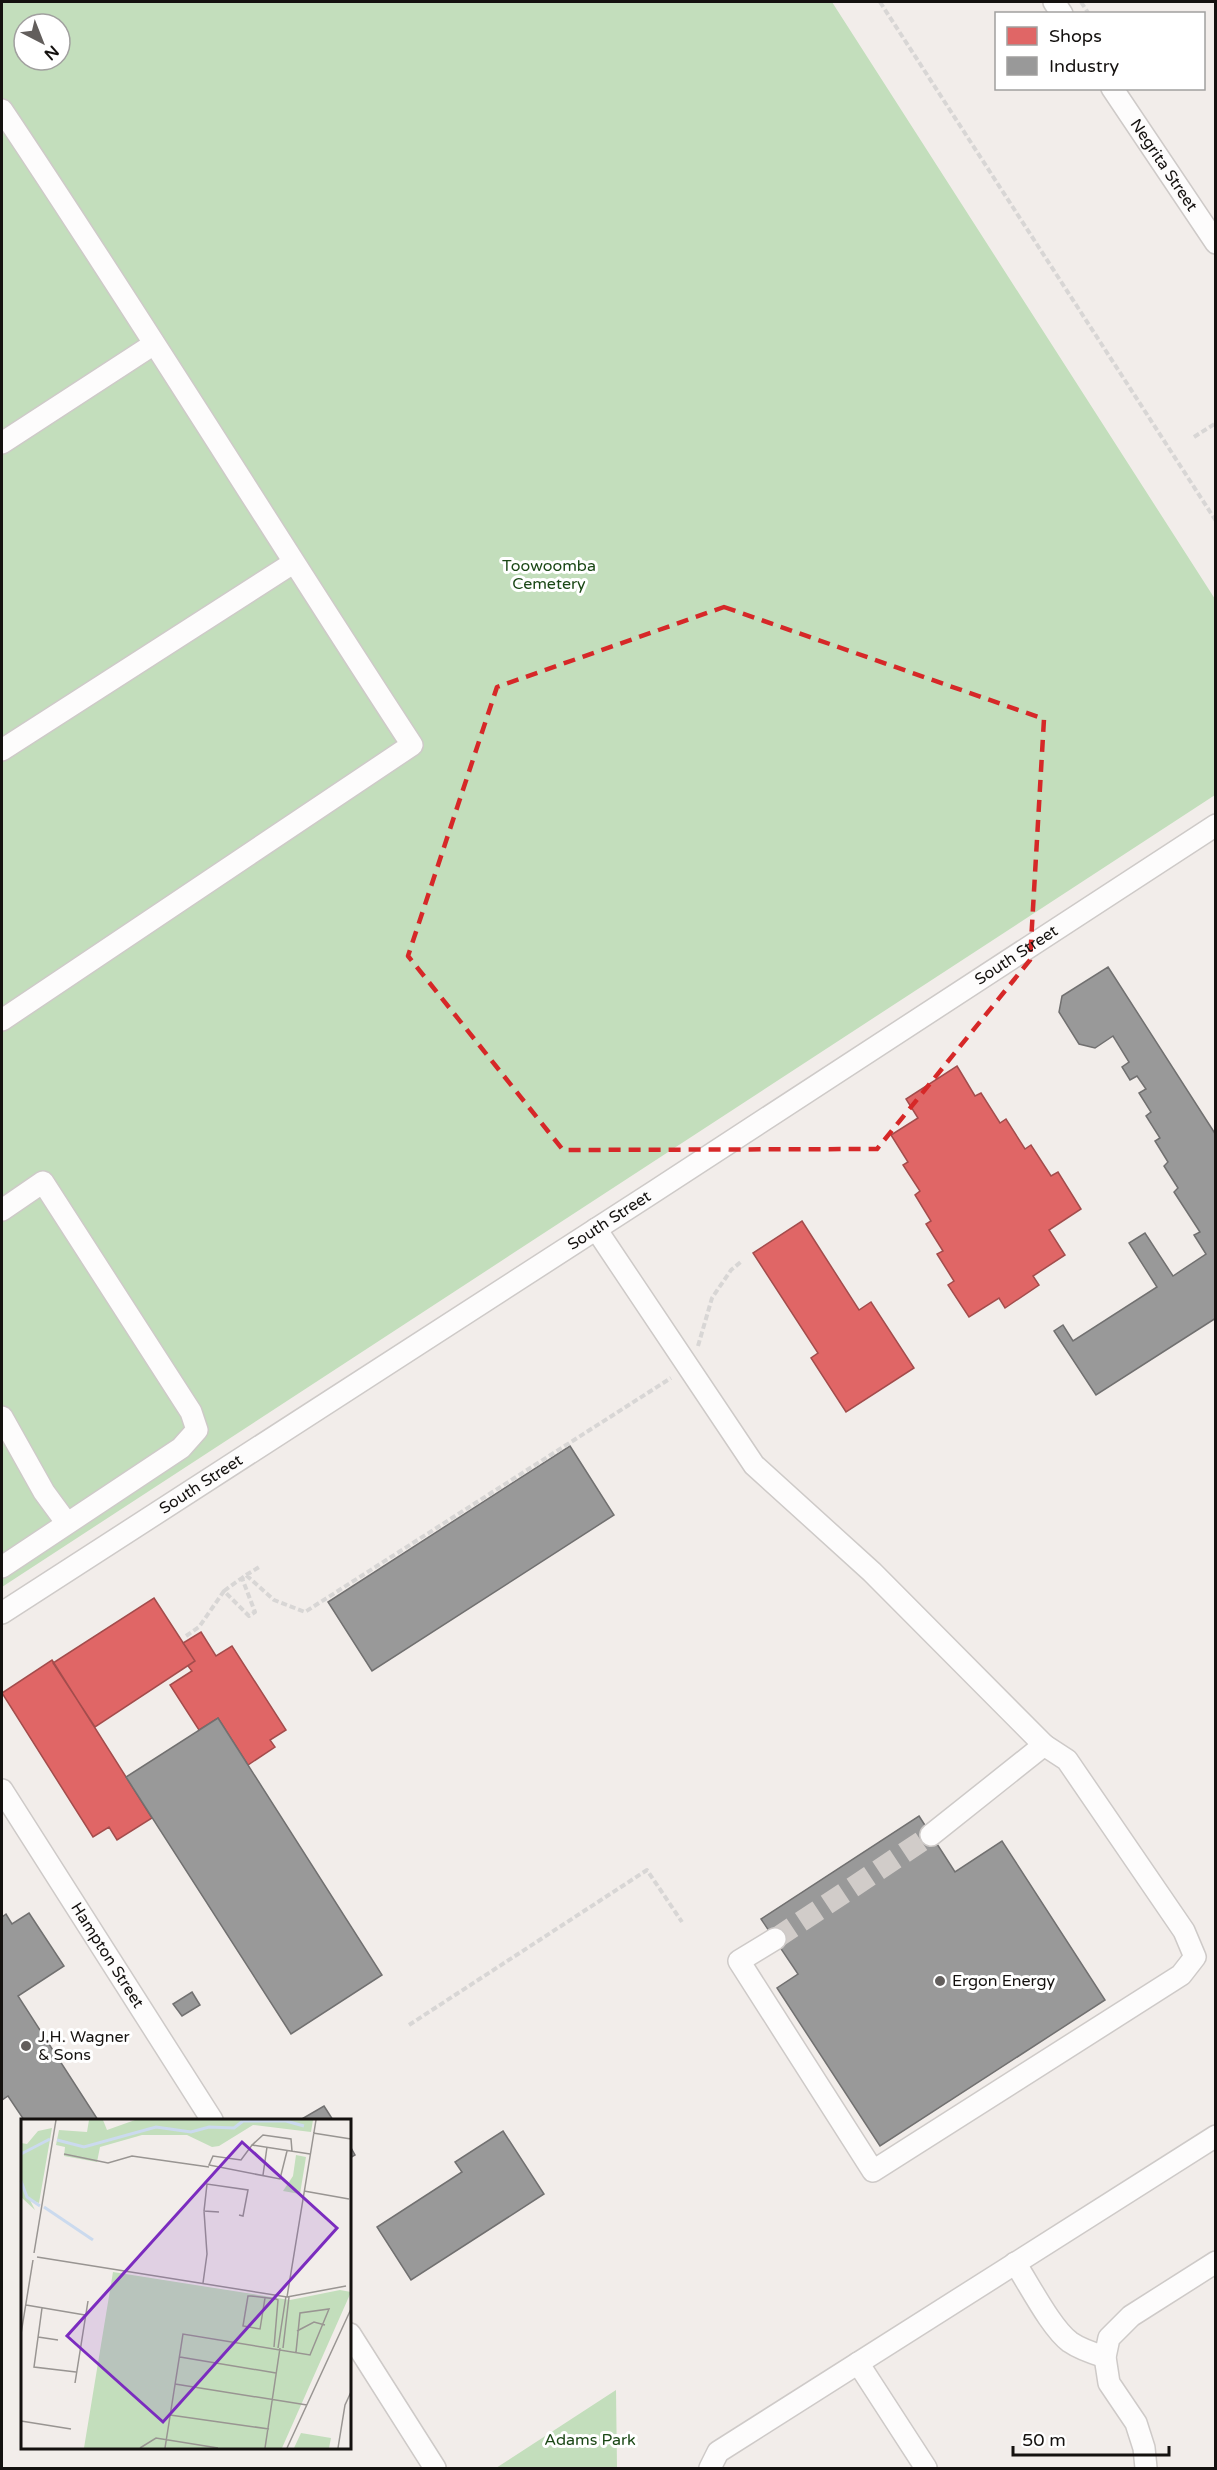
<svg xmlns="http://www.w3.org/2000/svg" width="1217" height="2470" viewBox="0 0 1217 2470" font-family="'Varela Round',sans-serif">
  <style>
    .green { fill: #c3debc; fill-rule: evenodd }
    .shops { fill: #e06666; stroke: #a34c4c; stroke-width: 1.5 }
    .industry { fill: #999; stroke: #717070; stroke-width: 1.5 }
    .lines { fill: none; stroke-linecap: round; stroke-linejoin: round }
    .minor-tunnel { stroke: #d1ccc9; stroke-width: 21; stroke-dasharray: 21 10; stroke-linecap: butt }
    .minor-casing { stroke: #cecac8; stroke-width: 24 }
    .path { stroke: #d8d6d5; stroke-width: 4; stroke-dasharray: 6 3; stroke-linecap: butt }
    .minor { stroke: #fdfcfc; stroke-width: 21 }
    .marked { fill: none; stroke: #d62828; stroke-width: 4.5; stroke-dasharray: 12 8; stroke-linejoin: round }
    .poi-dot { fill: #625e5c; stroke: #fff; stroke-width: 2 }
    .labels { text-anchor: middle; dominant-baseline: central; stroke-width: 6; stroke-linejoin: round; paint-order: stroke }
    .street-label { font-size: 16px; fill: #14110f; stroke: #fff }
    .park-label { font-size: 16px; fill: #1b4816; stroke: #fff }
    .poi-label { font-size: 16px; fill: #14110f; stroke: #fff; text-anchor: start }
    .inset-river { fill: none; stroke: #cbdaee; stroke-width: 3 }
    .inset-road { fill: none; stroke: #999592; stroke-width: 1.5 }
    .view { fill: #7b2cbf; fill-opacity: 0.15; stroke: #7b2cbf; stroke-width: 3 }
    .inset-edge { fill: none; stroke: #14110f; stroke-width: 3 }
  </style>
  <rect width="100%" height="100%" fill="#f2edea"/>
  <path class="green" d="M2,2H832L1215,599V795L2,1587ZM24,24H60V60H24Z
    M616,2390L617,2468H496Z"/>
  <path class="shops" d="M957,1066L975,1096L981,1093L1000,1123L1006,1119L1025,1149L1031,1145L1051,1176L1058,1172L1081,1209L1049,1230L1065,1255L1033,1276L1039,1285L1005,1308L999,1298L969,1317L948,1285L954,1281L937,1254L943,1251L926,1224L931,1221L915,1195L920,1191L903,1165L908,1162L891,1135L918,1118L906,1099Z
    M802,1221L859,1310L871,1302L914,1368L846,1412L811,1358L818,1353L753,1253Z
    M154,1598L195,1661L95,1727L53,1663Z
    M201,1632L216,1656L232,1646L286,1730L270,1740L275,1747L248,1765L218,1718L199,1730L170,1685L192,1671L188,1666L195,1661L183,1643Z
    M52,1660L152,1818L117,1840L109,1827L93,1837L2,1693Z"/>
  <path class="industry" d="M1108,967L1216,1135V1318L1096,1395L1054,1331L1063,1325L1073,1341L1157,1287L1129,1243L1145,1233L1173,1276L1206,1254L1194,1235L1200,1232L1174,1192L1178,1188L1164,1166L1168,1162L1155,1141L1160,1138L1146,1116L1151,1112L1139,1093L1146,1089L1137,1076L1130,1080L1122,1067L1129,1062L1113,1036L1095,1048L1079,1044L1059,1012L1062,996Z
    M570,1446L614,1515L372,1671L328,1602Z
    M218,1718L382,1975L291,2034L126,1777Z
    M919,1816L955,1872L1002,1841L1105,2000L880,2146L777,1988L798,1974L761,1919Z
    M29,1913L64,1966L18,1996L98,2120H24L8,2096L2,2100V1917L6,1914L12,1924Z
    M192,1992L200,2005L182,2016L173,2004Z
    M324,2106L333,2120H300Z
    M503,2131L544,2194L411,2280L377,2227L462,2172L455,2162Z
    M350,2146L355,2155L350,2158Z"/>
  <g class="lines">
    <path class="minor-tunnel" d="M775,1939L931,1835"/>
    <defs>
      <g id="minor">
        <path d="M1054,2L1062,14"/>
        <path id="s1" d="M1112,88L1216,243"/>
        <path d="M2,110C142,319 274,534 412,745L2,1020"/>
        <path d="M2,443L154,344"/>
        <path d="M2,750L293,563"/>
        <path d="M2,1210L43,1182L191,1412L197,1430L181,1448L2,1567"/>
        <path d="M596,1229L754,1465L872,1572L1044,1745"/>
        <path d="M2,1417L44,1492L66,1522"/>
        <path id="s2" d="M2,1613L655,1191L1216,825"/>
        <path id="s3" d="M2,1790L212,2120"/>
        <path d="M775,1939L739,1961L873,2171L1181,1975L1195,1957L1184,1931L1067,1760L1044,1745L931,1835"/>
        <path d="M1015,2263C1029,2284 1051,2328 1070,2342C1080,2349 1092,2353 1105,2357"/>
        <path d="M350,2334L435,2468"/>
        <path d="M858,2363L926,2468"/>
        <path d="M710,2468L718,2452L1216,2136"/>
        <path d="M1146,2468L1144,2448L1136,2423L1109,2383L1105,2357L1109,2338L1131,2316L1216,2262"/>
      </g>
    </defs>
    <use href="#minor" class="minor-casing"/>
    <path class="path" d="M880,2L1216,521
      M1081,2L1089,14
      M1194,437L1216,423
      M698,1346L712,1298L731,1270L742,1261
      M246,1575L261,1566
      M224,1591L242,1578
      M186,1636L199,1627L224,1591L249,1616L255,1612L242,1578L246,1575L274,1600L305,1612L671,1378
      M409,2025L647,1870L682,1922"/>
    <use href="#minor" class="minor"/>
  </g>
  <path class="marked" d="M724,607L1044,719L1030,960L877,1149L563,1150L408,956L497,687Z"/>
  <g class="poi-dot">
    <circle cx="940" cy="1981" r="6"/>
    <circle cx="26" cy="2046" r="6"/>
  </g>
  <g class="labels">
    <g class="street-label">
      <text stroke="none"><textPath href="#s1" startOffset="93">Negrita Street</textPath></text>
      <text stroke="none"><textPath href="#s2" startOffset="1209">South Street</textPath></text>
      <text stroke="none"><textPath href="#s2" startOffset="723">South Street</textPath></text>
      <text stroke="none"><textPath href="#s2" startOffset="237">South Street</textPath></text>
      <text stroke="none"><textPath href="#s3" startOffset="196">Hampton Street</textPath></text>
    </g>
    <g class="park-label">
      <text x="549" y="566">Toowoomba<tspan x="549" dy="18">Cemetery</tspan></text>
      <text x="590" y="2440">Adams Park</text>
    </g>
    <g class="poi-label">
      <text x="952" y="1981">Ergon Energy</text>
      <text x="38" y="2037">J.H. Wagner<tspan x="38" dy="18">&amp; Sons</tspan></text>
    </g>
  </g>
  <g transform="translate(21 2119)">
    <rect width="330" height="330" fill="#f2edea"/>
    <path d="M68,1H82L86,11L114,1H292L290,13L232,6L198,27L191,28L166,16H121L79,28L76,43L43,37L44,28L35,26L38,11L66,13ZM31,9L18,84L9,81L14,91L0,78V24L6,25L17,12ZM275,36L285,38L279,75L262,72L272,57ZM92,153L269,181L319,171L330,173L261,329H63ZM280,314L310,319L308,329H273Z" fill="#c3debc"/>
    <path class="inset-river" d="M222,2H265L283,7M36,21L63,28L135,8L170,13L188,8L213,9L222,2M0,35L29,20M0,62L6,78L19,87M23,88L72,121"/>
    <path class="inset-road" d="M292,14L330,20M231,26L242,16L270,20L271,32M266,32L259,60L188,46L192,37L220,41L231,26L289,35M43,35L87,44L111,37L188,48M242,56L246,28M283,72L328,80M198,93L183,92L186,65L227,71L222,97L218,96M13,134L35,1M16,138L266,178L325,167M182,164L186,135L183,92M266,178L295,1M244,179L239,210L222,207L227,177H230L255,180L257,181L253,228M5,186L64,196M21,189L13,248L55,253M276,212L293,203L304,206M0,215L12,141M17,218L37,221M257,229L265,177M262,229L268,178M159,238L255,254M54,264L67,182M154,265L286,286M149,296L248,310M0,302L50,310M119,329L135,319L197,329M144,329L162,215L289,236L308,190L279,194L275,233M244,329L259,229M266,329L330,190M317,329L324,286L330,273"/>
    <path class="view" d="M221,23L316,109L142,303L46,217Z"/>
    <rect width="330" height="330" class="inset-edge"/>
  </g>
  <rect width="1217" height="2470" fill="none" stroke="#14110f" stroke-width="6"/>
  <rect x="995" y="12" width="210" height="78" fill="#ffffff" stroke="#a1a09f" stroke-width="1.5"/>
  <rect x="1007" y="27" width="30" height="18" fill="#e06666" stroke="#a1a09f" stroke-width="1.5"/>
  <text x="1049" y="42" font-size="18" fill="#14110f">Shops</text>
  <rect x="1007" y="57" width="30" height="18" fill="#999999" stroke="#a1a09f" stroke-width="1.5"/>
  <text x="1049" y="72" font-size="18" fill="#14110f">Industry</text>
  <g transform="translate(42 42) rotate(138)"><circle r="28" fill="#ffffff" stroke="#a1a09f" stroke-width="1.5"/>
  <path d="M0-4.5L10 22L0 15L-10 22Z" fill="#625e5c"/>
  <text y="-9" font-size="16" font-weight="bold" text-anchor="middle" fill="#14110f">N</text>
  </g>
  <path d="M1013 2446v9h156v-9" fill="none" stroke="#14110f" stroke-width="3"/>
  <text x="1022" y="2446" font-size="18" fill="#14110f" stroke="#ffffff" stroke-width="4.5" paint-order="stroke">50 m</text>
</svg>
